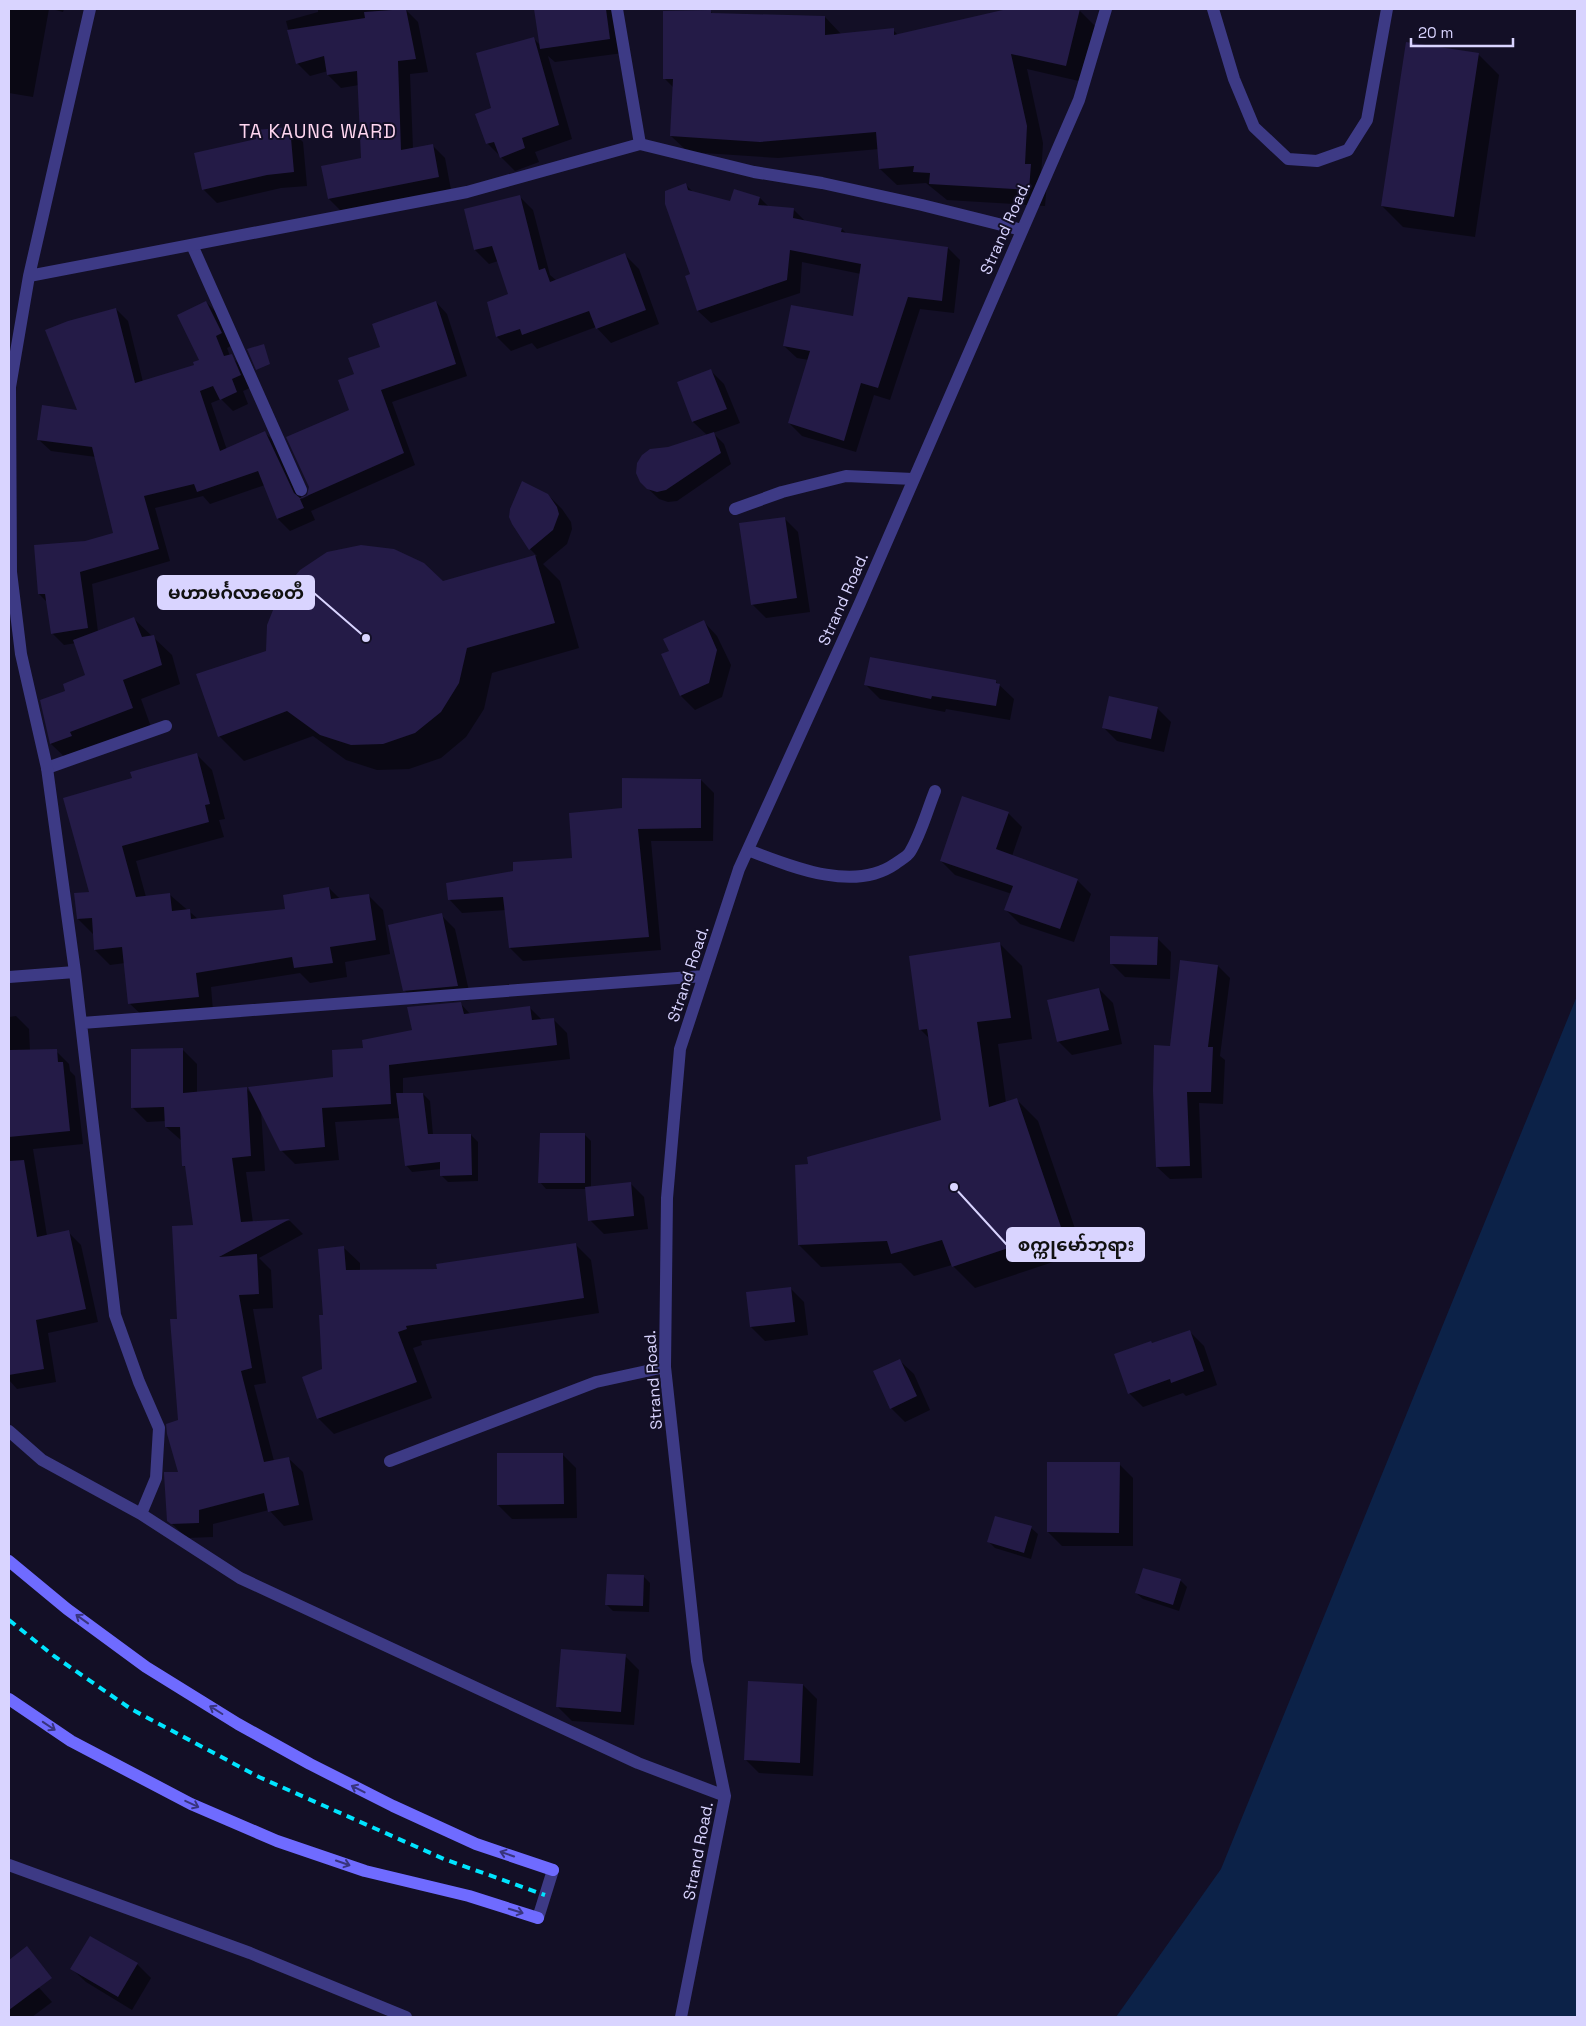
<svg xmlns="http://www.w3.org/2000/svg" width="1586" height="2026" viewBox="0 0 1586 2026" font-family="'Space Grotesk','Noto Sans Myanmar',sans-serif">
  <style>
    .water { fill: #0c2248 }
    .shadow { fill: #0007 }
    .building { fill: #241b47 }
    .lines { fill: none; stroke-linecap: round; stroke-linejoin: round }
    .lane { stroke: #3d3a85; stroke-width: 12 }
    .street { stroke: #3d3a85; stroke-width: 12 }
    .secondary { stroke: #6f6bff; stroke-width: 12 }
    .rail { stroke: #00e5ff; stroke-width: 4; stroke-dasharray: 8 6; stroke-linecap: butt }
    .oneway { stroke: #38347d }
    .labels { text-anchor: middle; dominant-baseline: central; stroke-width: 4; stroke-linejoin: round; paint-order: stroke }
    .street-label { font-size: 16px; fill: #d9d4ff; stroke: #130f26 }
    .quarter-label { font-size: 19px; letter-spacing: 1px; fill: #ffd6f0; stroke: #130f26 }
    .leader { fill: none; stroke: #d9d4ff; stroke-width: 2 }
    .callout-dot { fill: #d9d4ff; stroke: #130f26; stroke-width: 2 }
    .callout { fill: #d9d4ff; stroke: #d9d4ff; stroke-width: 2 }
    .callout-label { font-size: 18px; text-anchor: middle; font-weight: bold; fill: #111 }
  </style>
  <rect width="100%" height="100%" fill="#130f26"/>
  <path class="water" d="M1577,996V2017H1116L1221,1869Z"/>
  <path class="shadow" d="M9,9H49L33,97L9,93Z
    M52,9H64L63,12Z
    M318,9H405L418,22L428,72L410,74L413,149L432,145L445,158L451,190L342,212L329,199L323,167L363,159L359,85L341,88L328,75V71L310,76L297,63L286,21L318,12Z
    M535,9H617L623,53L555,62L548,56L572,139L535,152L539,162L515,171L487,143L492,109L533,38L541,46Z
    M1013,9H1072L1079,10L1096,27L1083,82L1027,69L1043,143L1041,176L1047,182L1045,206L947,200L926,183L897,185L880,169L879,149L778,158L688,152L671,136L674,88L665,79L710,11L713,14L825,17L841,34L893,30L898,35Z
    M1478,54L1499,75L1475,237L1403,227L1382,206Z
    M289,128L303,142L307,186L281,188L217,203L203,189L258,140Z
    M686,185L694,193L731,203L735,190L760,198L769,207L793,209L806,222L842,229L847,234L948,248L960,260L954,313L920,309L890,400L874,395L856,452L802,436L789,423L809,360L797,358L784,346L854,318L861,274L802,262L800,293L711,323L698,311L687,277L691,275Z
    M519,196L533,210L550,275L557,281L625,255L639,269L659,324L611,343L596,327L537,349L532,343L511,351L497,337L489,303L510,295L498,261L489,264L475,250L465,210Z
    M206,302L218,314L233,345L227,348L230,356L243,367L252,387L243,391L248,404L233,411L221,399L211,403L227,450L265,433L277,444L302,499L308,496L310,487L350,411L355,375L382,348L436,302L447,314L467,376L392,402L415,465L311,511L315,520L290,531L278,519L265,485L210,504L203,496L155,508L170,561L92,584L98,632L133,618L172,655L180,684L141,699L151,727L70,762L51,744L41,701L67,692L86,676L76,643L64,645L52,633L48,603L39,594L85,542L115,534L96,457L51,451L39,440L79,411L116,309L128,321L143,382L196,366L201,360Z
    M710,370L724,384L740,423L713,433L724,444L731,464L677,501L668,502L659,499L641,482L669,448L707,435L693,422L678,383Z
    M548,495L562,509L571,522L572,529L567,544L543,564L560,581L579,648L492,673L484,709L466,737L441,758L409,769L377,770L346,760L313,736L244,761L219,736L267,651L442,583L537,556L530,549Z
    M784,518L798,532L810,612L766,618L752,604Z
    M704,622L717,636L731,665L722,697L695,710L681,696L663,655L670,651Z
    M995,681L1014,699L1010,720L946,709L945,712L880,699L866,685Z
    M1157,708L1171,722L1164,752L1117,741L1103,727Z
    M197,755L212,770L225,819L219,820L224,837L136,861L146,897L170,895L198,919L286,910L329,888L340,899L368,895L383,910L390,954L345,962L347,977L310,983L300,973L211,987L213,1011L145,1018L129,1003L125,963L110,965L95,950L94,935L78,919L90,893L134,779Z
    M701,780L714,793L713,841H651L661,950L523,961L510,948L506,910L462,913L449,899L514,872L573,859L623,810Z
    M1008,813L1022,827L1012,856L1077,880L1091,894L1074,942L1020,924L1006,910L1012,894L955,875L941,861Z
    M441,915L455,929L471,1000L419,1004L404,990Z
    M1157,938L1171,952L1170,979L1125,977L1111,963Z
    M1000,944L1022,966L1032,1039L998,1044L1006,1103L1016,1099L1038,1121L1083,1252L975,1288L952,1265L914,1276L901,1263L821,1267L799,1245L809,1165L942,1121L930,1039L921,1030L910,957Z
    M1218,966L1230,978L1220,1056L1225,1060L1223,1104L1199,1103L1202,1178L1170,1179L1157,1167L1171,1047Z
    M1099,989L1113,1003L1122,1044L1072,1055L1058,1041Z
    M461,1004L471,1015L530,1008L543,1021L553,1019L567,1033L570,1059L403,1078V1094H423L430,1101L433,1135H471L478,1142V1181L448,1182L441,1175V1169L412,1172L406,1165L400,1118L335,1122L339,1160L295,1164L281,1150L261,1111L265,1171L246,1172L253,1223L290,1221L303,1234L259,1258L271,1270L273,1308L253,1309L266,1383L254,1385L274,1461L288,1458L303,1472L313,1520L284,1526L269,1510L213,1524V1537L187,1538L169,1521L180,1473L179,1320L194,1226L187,1169L183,1165L182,1141L166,1127V1121L147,1122L132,1107L183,1050L197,1064V1093L246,1088L252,1094L335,1078L365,1049L414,1031Z
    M16,1016L29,1029L30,1051H56L69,1064L70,1071L75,1076L83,1144L33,1149L47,1236L68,1232L81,1245L98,1322L48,1333L56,1382L17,1389L9,1380V1017Z
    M584,1134L591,1141V1187L630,1183L644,1197L648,1229L604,1234L590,1220L587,1189H546L540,1182Z
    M575,1244L591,1260L599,1313L421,1341L422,1345L413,1348L432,1398L334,1434L318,1418L324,1370V1316L344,1248L360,1263V1271L438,1270Z
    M790,1288L804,1302L808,1335L765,1341L751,1327Z
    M1190,1332L1204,1346L1217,1385L1186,1396L1183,1393L1143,1407L1129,1393L1153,1344Z
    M900,1361L914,1374L930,1410L905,1422L891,1408Z
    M562,1454L576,1468L577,1518L512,1519L498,1505Z
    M1119,1464L1133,1478V1546H1062L1048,1532Z
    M1031,1528L1038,1534L1031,1559L995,1548L989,1542Z
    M643,1576L650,1583L649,1612L613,1611L607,1605Z
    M1180,1580L1187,1587L1179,1611L1143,1599L1136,1593Z
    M625,1656L639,1670L634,1725L572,1721L558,1707Z
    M803,1685L817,1699L813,1776L759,1773L745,1759Z
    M91,1937L137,1964L151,1978L132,2010L86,1982L72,1969Z
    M13,1959L52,2002L32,2017H9V1962Z"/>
  <path class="building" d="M406,9L416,59L398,61L401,150L433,144L439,177L328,199L321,166L361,158L357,71L327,75L324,56L296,64L287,30L365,18L364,12Z
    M534,9H606L610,39L540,49Z
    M1007,9H1080L1066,66L1011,54L1027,126L1025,164H1031L1029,190L929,184L930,173L913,172L914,166L879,169L876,132L760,142L670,136L673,79H663V11L711,10V13L825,16V35L894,28V35Z
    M534,37L559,125L522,138L525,148L500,158L494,142L486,144L475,114L491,108L476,53Z
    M1406,42L1479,53L1454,217L1381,206Z
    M290,127L294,172L267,175L202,190L194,153L256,139L255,130Z
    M686,183L688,190L730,201L734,189L760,197L758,205L794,208L793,218L842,228L841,232L948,247L942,301L908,297L878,388L861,383L844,441L788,423L810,351L783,346L791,305L853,316L861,264L790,250L787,280L697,311L685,276L690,274L665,204V191Z
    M520,195L539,270L545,268L550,282L625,253L646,310L596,329L589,311L522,335L520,329L496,337L487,302L508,294L492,246L474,250L464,209Z
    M206,301L222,333L216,336L224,356L232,354L241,375L232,379L237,392L220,400L213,386L200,391L220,451L265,431L294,493L300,498L307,495L309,487L286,437L349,410L338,380L354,374L348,358L380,347L372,324L436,301L456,364L381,390L404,453L300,499L304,508L277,519L258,471L197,492L194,484L144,496L159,549L80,572L88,628L51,634L45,594H38L34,545L85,541L113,533L92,447L37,440L42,405L77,410L45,330L68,321L116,308L135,383L194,365L193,362L199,360L177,315Z
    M264,344L270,364L256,370L247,349Z
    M711,369L727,409L692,422L677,382Z
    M714,432L721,453L666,490L657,492L647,489L640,482L636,473L637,463L642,455L650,449L668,447Z
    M522,481L548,494L557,507L559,514L553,530L529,550L512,524L509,517L510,509Z
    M785,517L797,598L751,605L739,523Z
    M361,545L394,549L424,563L443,581L535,555L555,623L467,648L459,683L441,712L415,733L383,744L351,745L320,735L287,711L218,737L196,674L266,651L267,625L279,595L300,570L327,552Z
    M134,617L142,637L154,635L162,665L123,680L133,708L70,732L72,736L50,744L40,700L65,691L63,684L85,675L73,640Z
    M704,620L717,650L709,683L680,696L661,654L669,651L663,639Z
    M870,657L996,680V683L1000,684L996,706L932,696L931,699L864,685Z
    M1109,696L1158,707L1151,739L1102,728Z
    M197,753L210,804L205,805L209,822L122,846L136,897L170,893L172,911L190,909L191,919L285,909L283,895L329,887L331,899L369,894L376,940L330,947L333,963L294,968L292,957L196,973L199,997L128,1004L122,947L94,950L92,918L77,919L74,893L89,892L63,798L132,778L130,772Z
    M622,778L701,779V828L638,829L649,937L509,948L503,897L448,900L446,883L513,871V862L572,858L569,813L622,808Z
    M962,796L1009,812L996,849L1078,879L1060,929L1004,910L1013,886L940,861Z
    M442,913L458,986L403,991L388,925Z
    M1110,936L1158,937L1157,965L1110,964Z
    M1000,942L1011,1018L977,1022L989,1107L1017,1098L1062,1230L952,1267L942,1240L891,1254L887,1241L798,1245L795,1165L808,1164L807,1157L941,1120L927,1029L919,1030L909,956Z
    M1180,960L1218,965L1208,1047H1213L1211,1092H1187L1190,1166L1156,1167L1153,1090L1154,1045L1170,1046Z
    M1099,988L1109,1030L1057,1042L1047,1000Z
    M461,1002L464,1014L530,1006L532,1020L554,1018L557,1045L389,1065L391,1104L322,1108L325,1147L280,1151L248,1087L333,1077L332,1050L363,1048L362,1040L412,1030L407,1007Z
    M183,1048V1093L247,1087L251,1156L232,1158L241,1222L290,1219L219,1257L257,1254L259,1294L239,1295L252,1368L241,1371L264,1462L289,1457L299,1505L268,1512L264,1493L199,1510V1523L171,1524L167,1521L164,1474V1472H178L167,1434L166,1424L178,1420L170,1319H177L172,1226L193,1225L185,1166H182L180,1127H165L164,1107L131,1108V1049Z
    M57,1049L58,1062H63L70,1131L9,1137V1050Z
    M396,1093H423L428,1134H471L472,1175L440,1176V1162L405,1166Z
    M540,1133H585V1183H538Z
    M24,1160L37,1237L69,1230L86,1309L36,1320L44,1369L9,1375V1161Z
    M631,1182L634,1216L588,1221L585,1187Z
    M576,1243L584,1298L406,1326L407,1329L398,1332L417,1382L317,1419L302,1377L322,1369L319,1315H323L318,1249L344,1246L346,1270L437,1269L436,1264Z
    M791,1287L795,1322L750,1327L746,1292Z
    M1190,1330L1204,1371L1171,1383L1170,1379L1128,1394L1114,1354L1151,1341L1152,1343Z
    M900,1359L917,1396L890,1409L873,1371Z
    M497,1453H563L564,1504L497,1505Z
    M1047,1462H1120L1119,1533L1047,1532Z
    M995,1516L1032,1526L1024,1553L987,1542Z
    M1143,1568L1181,1579L1173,1605L1135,1593Z
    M607,1574L644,1575L643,1606L605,1605Z
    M561,1649L626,1654L621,1712L556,1707Z
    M748,1681L803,1684L800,1763L744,1760Z
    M90,1936L138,1963L118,1997L70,1969Z
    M27,1946L52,1978L9,2010V1960Z"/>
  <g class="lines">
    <path class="lane" d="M1213,9L1234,79L1254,127L1288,159L1317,161L1348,150L1367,120L1387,9
      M192,245L301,490
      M735,509L782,492L846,476L913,479
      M47,768L166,726"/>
    <path class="street" d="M90,9L29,276L10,387L11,572L21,654L47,768L75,972L115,1315L139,1382L159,1428L156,1478L141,1514
      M617,9L640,144
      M29,276L467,192L640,144L754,172L822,183L922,205L1022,230
      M748,850C790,866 853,893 895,864C900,860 907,857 910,852C921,834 927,811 935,791
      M9,977L75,972
      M82,1023L704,976
      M9,1431L42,1460L141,1514L240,1578L638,1763L725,1796
      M390,1461L596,1382L665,1367
      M9,1865L250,1953L406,2017
      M538,1918L553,1870
      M681,2017L725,1796L697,1661L665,1367L667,1198L680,1049L739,869L860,603L1079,100L1106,9"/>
    <path class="secondary" d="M9,1561L67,1609L146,1667L238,1724L310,1764L393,1806L476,1844L553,1870
      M9,1699L71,1741L191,1804L277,1841L365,1871L469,1896L538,1918"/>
    <path class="rail" d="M9,1620L54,1656L131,1709L259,1777L444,1859L545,1895"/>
  </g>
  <defs><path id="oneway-shaft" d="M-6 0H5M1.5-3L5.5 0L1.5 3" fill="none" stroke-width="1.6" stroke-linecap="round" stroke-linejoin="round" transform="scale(1.25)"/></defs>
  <g class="oneway">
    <use href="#oneway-shaft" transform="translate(82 1619) rotate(-144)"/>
    <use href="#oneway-shaft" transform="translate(216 1710) rotate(-148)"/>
    <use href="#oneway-shaft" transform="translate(49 1726) rotate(34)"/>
    <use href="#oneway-shaft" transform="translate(358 1789) rotate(-153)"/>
    <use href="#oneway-shaft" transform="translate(192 1804) rotate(25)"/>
    <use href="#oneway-shaft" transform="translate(507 1854) rotate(-161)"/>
    <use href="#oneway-shaft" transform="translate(343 1863) rotate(19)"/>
    <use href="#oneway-shaft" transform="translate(516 1911) rotate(17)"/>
  </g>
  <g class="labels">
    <g class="street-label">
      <text transform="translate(1005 228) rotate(-66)">Strand Road.</text>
      <text transform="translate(843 599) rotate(-66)">Strand Road.</text>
      <text transform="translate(688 974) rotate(-72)">Strand Road.</text>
      <text transform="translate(653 1380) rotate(-94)">Strand Road.</text>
      <text transform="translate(698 1851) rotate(-79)">Strand Road.</text>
    </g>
    <g class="quarter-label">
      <text x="318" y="131">TA KAUNG WARD</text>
    </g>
  </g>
  <path class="leader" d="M366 638L314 593M954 1187L1007 1245"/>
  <g class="callout-dot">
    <circle cx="366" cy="638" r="5"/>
    <circle cx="954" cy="1187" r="5"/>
  </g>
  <g class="callout">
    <rect x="158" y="576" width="156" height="33" rx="5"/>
    <rect x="1007" y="1228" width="137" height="33" rx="5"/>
  </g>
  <g class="callout-label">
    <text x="236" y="599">မဟာမင်္ဂလာစေတီ</text>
    <text x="1076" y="1251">စက္ကုမော်ဘုရား</text>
  </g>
  <rect width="1586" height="2026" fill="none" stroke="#d9d4ff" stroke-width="20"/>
  <path d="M1411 38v8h102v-8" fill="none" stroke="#d9d4ff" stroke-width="2.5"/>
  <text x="1418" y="38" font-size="15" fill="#d9d4ff" stroke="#130f26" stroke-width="4" paint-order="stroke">20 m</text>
</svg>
